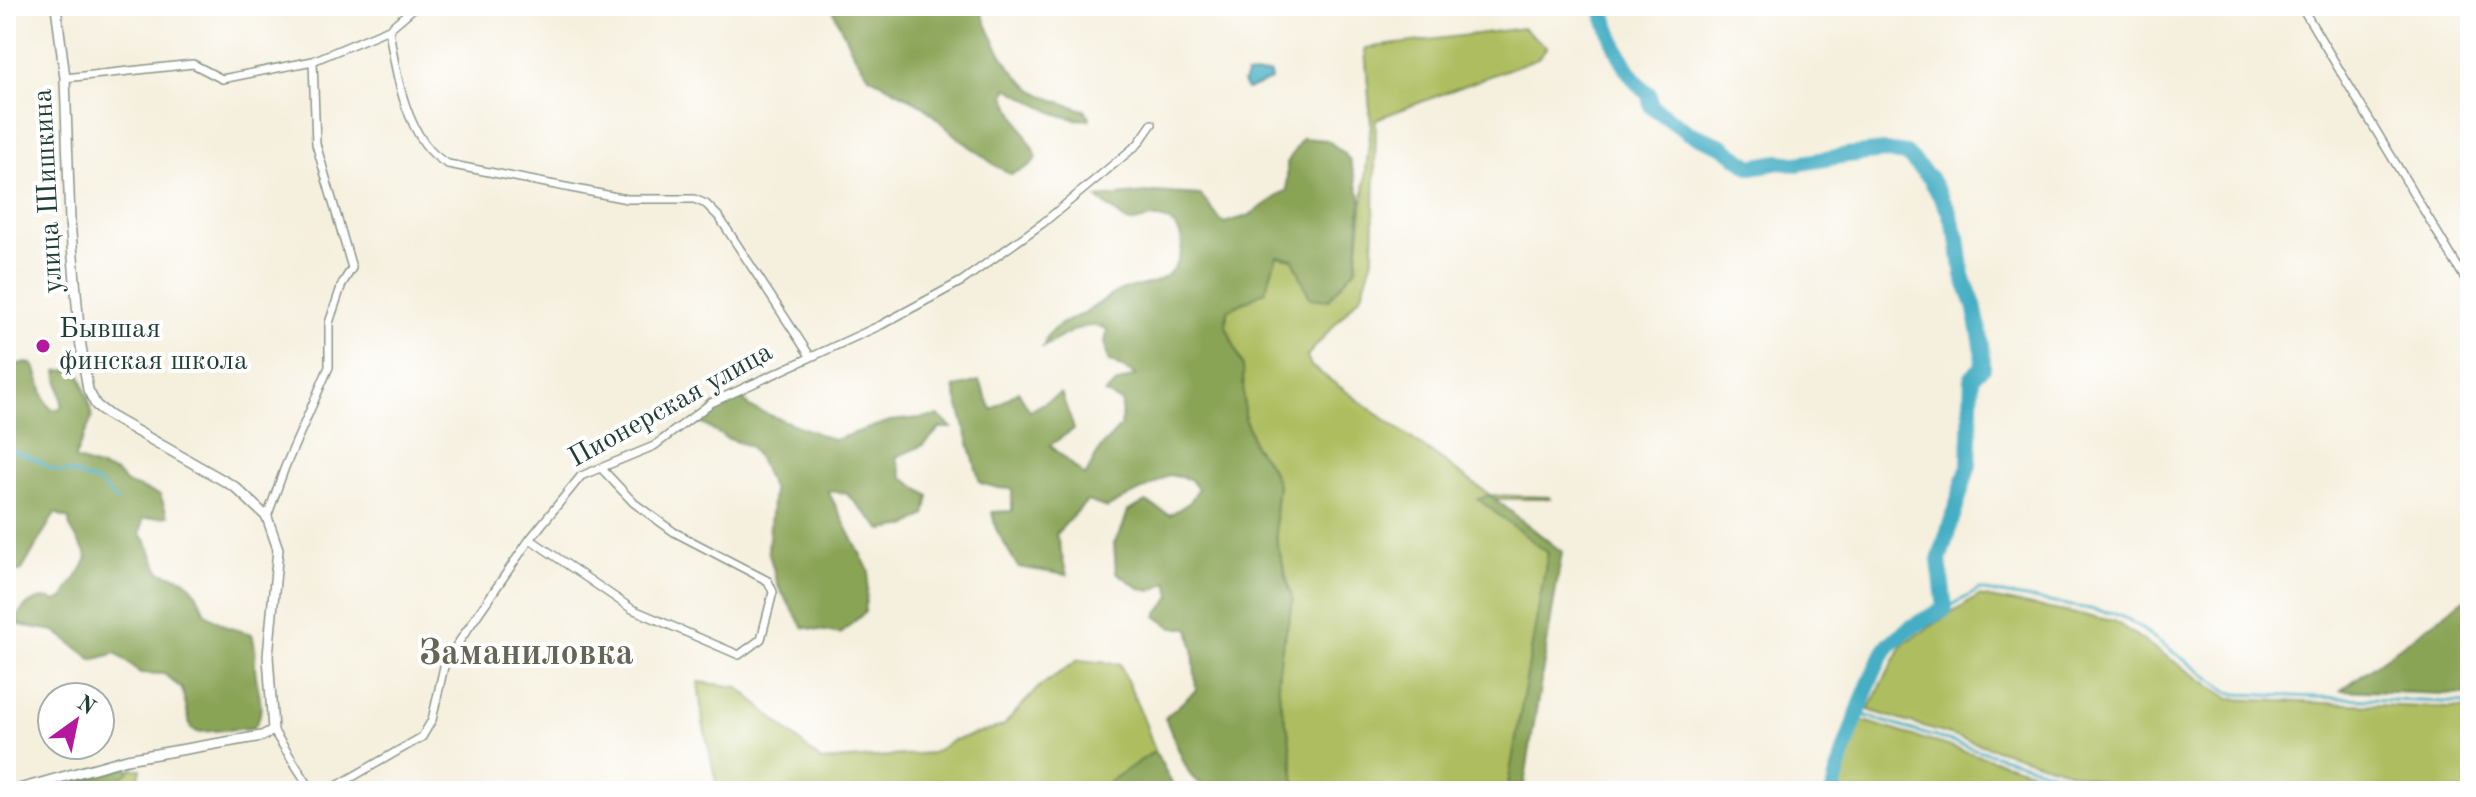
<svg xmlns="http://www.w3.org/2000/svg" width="2476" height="797" viewBox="0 0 2476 797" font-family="'Old Standard TT',serif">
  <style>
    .green { fill: #aebd5f; stroke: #667d4a; stroke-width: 2 }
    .forest { fill: #8aa456; stroke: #547045; stroke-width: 2 }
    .water { fill: #45aec4; stroke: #32767c; stroke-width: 2 }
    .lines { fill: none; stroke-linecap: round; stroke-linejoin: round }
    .stream { stroke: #45aec4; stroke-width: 3 }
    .river { stroke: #45aec4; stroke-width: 16 }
    .minor-casing { stroke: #8a9688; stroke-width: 10 }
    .tertiary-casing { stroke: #8a9688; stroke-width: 12 }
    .minor { stroke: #fff; stroke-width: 7 }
    .tertiary { stroke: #fff; stroke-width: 9 }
    .poi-dot { fill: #b5179e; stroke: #fff; stroke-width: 3 }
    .labels { text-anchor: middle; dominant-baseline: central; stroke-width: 8; stroke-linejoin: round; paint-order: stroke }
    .street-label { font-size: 28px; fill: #1f3d34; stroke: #fff }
    .poi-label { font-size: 28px; fill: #1f3d34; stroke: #fff; text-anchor: start }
    .district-label { font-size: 36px; font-weight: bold; fill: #656655; stroke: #fff }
  </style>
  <rect width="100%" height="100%" fill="#fff"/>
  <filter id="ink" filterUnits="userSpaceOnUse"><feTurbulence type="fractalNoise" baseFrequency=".0125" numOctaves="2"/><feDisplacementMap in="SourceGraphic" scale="16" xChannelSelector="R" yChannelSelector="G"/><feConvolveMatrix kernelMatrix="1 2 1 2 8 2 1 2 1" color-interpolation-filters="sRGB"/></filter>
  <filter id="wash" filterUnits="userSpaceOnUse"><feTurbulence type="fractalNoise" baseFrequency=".006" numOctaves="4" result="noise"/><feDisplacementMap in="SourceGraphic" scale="32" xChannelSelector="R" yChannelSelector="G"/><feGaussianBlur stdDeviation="1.8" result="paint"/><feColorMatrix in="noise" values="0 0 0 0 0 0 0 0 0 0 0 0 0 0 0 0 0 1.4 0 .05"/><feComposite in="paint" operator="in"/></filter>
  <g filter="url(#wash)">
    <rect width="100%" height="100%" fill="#f5efdd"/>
    <path class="green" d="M1523,28L1547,47L1538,58L1376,119L1373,258L1362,294L1307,356L1311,366L1490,495L1549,497L1550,499H1480L1548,553L1507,791H1296L1288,730L1280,701L1278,679L1281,652L1293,601L1277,544L1275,514L1278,484L1270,466L1254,446L1244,415L1243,367L1226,326L1227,311L1265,291L1276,256L1293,259L1328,300L1356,268L1371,123L1365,48Z
      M1979,596L2114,621L2230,699L2470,709V791H2132L1868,710L1903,644Z
      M1078,660L1120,664L1146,725L1155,751L1110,782L1116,791H719L716,782L703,722L698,682L738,687L821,761L932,753L954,740L1003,726L1039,687Z
      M1868,691L1845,764L1860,720L2098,791H1828L1842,748Z
      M131,769H141L135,791H33Z"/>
    <path class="forest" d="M831,6H979C991,38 1008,75 1039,93C1053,101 1071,105 1086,111L1090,119C1061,123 1032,100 1007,88L1005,96L1037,157C1030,168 1022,170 1010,174L996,166L956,136L922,105L869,76L851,49Z
      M1302,138L1327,140L1344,153L1350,161L1361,198L1356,268L1328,300L1310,298L1293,259L1277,256L1265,291L1227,311L1226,326L1243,367L1244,415L1254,446L1270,466L1278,484L1275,514L1277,544L1293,601L1281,652L1278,679L1280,701L1288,730L1296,791H1220C1210,786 1200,786 1192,777C1185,769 1171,730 1165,718L1196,690L1193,648L1189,628H1173L1156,616L1171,596L1168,582L1152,591L1141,589L1116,572L1114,543L1122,529L1128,511L1146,502L1170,515L1190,502L1198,489L1190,479L1168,475C1150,489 1128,495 1107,508L1087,501L1056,534L1067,575L1018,567L996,529L992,512L1012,511V489L998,488L980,483L954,388L979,381L992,410L1018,391L1030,411L1061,393L1074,429L1050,445L1085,476L1101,447L1121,426L1122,402L1105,393L1117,383L1136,375L1108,360L1105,345L1107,329C1083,319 1064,337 1043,347C1045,343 1046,338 1048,335C1057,324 1072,319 1084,313C1097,306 1107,296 1121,290C1136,285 1154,286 1167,275C1187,259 1189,224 1159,218C1151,216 1138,222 1129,223L1097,198L1155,192L1200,195C1210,203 1214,215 1224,223L1248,216L1287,190V163Z
      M23,363L32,364C43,377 39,396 51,409H60L62,403L57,371L72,370L80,375L90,405L92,418L74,459L117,473L126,483L160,495L168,516L143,519L140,534L146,541L160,572L184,579L195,591L206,614L227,627L252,634C256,648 255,652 255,666C255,687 269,710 253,728L198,732L191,729L182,689L164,674L140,673L116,653L93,660L55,631L20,625L16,617C26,603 39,593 56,601L64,598C70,582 85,570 87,556L70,527L69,519L55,513L22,570L6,575V366Z
      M741,395L749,407L834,440L890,421L939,416L952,428H940L924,445L896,457L903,478L929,496L925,515L908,526L882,530L846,493L828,491L869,571L865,612L840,634L803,627L778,586L768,550L773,490L761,463L750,446L726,438L700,422L710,415L712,406Z
      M1490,495L1562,552L1523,791H1507L1548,553L1478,499Z
      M2470,595V695L2341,690L2469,596Z
      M1155,751L1176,791H1116L1109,782Z
      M127,767L129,772L104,791H43Z"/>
    <path class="water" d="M1270,73L1271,80L1247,90L1243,83L1246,75Z"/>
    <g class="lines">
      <path class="stream" d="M6,448L33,458L56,471L73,473L100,484L117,501
        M1945,609L1979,590L2113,613L2129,620L2229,692L2237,694L2470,703
        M1859,714L2114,791"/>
      <path class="river" d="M1603,13C1613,40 1625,77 1649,94L1651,106L1689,133L1722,146L1751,167L1779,162L1797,164L1847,155L1885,151L1906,154L1930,178L1948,210L1958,238L1963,276L1974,305L1982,345L1983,367L1972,376L1969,465L1939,560L1945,609C1927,618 1907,628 1892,642C1874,657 1839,764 1833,791"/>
    </g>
  </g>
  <g filter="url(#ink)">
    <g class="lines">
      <defs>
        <path id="minor" d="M2301,6L2470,287
          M389,29C395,71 407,144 448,164L627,199H694L706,204L719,217L810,356
          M65,78L193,64L222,79L313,61L389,29L416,6
          M267,517L285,467L329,367V323L342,284L352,268L316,144L313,61
          M530,539L632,609L739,655L761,639L773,592L768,581L674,532L634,503L602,469
          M273,730L312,791
          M328,791L422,737L432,720L445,662L530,539L581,476L654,446L711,403L881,325L962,281L1043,223L1138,144L1152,124"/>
        <path id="tertiary" d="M12,791L127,759L262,736L273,730L268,656L278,549L267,517L235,487L110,416L96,405L88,390L80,340L70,221L65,78L56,6"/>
      </defs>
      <use href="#minor" class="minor-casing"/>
      <use href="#tertiary" class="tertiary-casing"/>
      <use href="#minor" class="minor"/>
      <use href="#tertiary" class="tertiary"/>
    </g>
  </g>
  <circle class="poi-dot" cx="43" cy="346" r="8"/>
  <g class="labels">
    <g class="street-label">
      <text transform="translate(49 191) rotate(-93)">улица Шишкина</text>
      <text transform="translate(671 406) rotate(-29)">Пионерская улица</text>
    </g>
    <g class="poi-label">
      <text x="59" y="330">Бывшая<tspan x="59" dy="32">финская школа</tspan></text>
    </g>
    <g class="district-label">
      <text x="526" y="655">Заманиловка</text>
    </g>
  </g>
  <rect width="2476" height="797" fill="none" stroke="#fff" stroke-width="32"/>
  <g transform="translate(76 721) rotate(33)"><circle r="38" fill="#ffffff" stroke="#a5b1ae" stroke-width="2"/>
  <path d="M0-6L14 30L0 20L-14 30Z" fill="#b5179e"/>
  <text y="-12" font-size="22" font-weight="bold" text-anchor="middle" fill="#1f3d34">N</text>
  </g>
</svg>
